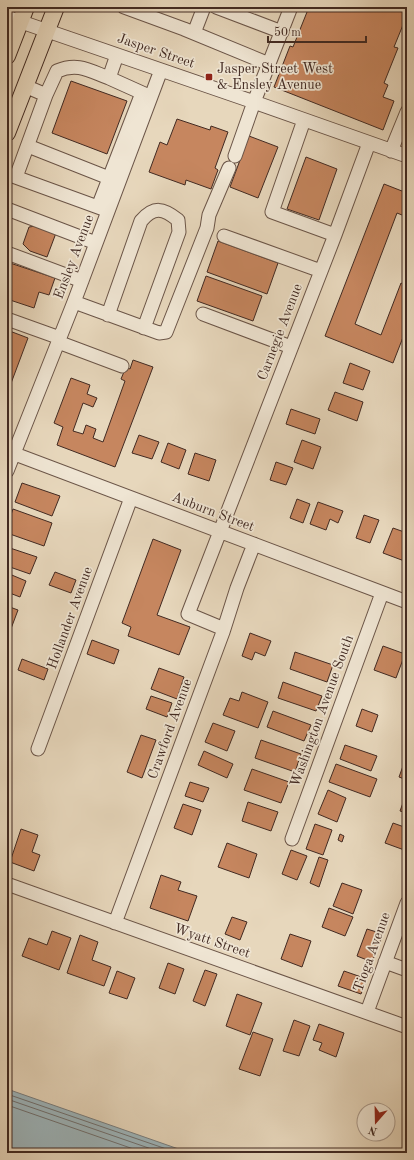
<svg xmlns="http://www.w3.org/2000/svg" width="414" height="1160" viewBox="0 0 414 1160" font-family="'Old Standard TT',serif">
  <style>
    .water { fill: #9db6bd; stroke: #797e7f }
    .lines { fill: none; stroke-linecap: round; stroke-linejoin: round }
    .shore { stroke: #707070; stroke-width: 1 }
    .building { fill: #c6865f; stroke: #422a22 }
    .minor-casing { stroke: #6b5548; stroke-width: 15 }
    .major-casing { stroke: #422a22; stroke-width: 18 }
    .minor { stroke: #efe5d3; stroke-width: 13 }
    .major { stroke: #e7d7bc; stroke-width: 16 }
    .poi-dot { fill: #8f2418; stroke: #efe5d3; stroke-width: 1.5 }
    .labels { text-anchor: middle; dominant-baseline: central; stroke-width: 3.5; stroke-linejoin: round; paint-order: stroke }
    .street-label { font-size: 14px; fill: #422a22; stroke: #efe5d3 }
    .poi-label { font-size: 14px; fill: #422a22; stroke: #efe5d3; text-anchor: start }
  </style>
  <rect width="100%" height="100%" fill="#e7d7bc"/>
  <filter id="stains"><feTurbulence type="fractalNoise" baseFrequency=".005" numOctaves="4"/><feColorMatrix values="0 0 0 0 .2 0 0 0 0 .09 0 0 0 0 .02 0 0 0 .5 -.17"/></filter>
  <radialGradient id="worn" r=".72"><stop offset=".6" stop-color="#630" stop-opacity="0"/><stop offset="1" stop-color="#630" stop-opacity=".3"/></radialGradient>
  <path class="water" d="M7,1090H10L190,1153H7Z"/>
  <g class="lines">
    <path class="shore" d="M7,1094L178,1153
      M7,1099L163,1153
      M7,1105L145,1153"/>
  </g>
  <path class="building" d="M309,7H407V15L394,47L398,48L384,83L388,85L383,97L394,101L383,130L274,87L290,46L293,47Z
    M71,81L127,101L107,154L52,133Z
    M177,119L210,130L211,126L228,132L215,168L218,170L211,189L186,180L185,185L149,172L160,142L167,145Z
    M249,136L278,147L258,198L230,187Z
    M306,157L337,169L319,220L287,209Z
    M384,184L407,193V217L397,213L355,324L381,335L401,283L407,286V327L393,363L325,336Z
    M36,226L56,233L47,257L30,251L23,244L29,227Z
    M218,241L278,263L267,294L207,272Z
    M7,262L55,278L49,295L39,292L34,308L7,299Z
    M206,276L262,296L253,321L197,301Z
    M7,330L28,338L7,394Z
    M133,360L153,367L115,467L57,445L63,427L54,423L71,378L90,385L87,394L97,398L93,407L83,403L73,431L83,434L86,425L96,429L93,438L103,442L125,381L121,379L126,367L130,369Z
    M350,363L370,371L363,390L343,383Z
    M335,392L363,402L357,421L328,410Z
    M291,409L320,419L315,434L286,424Z
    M139,435L159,442L152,459L132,453Z
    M302,440L321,447L313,469L294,462Z
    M168,443L186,450L179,469L161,462Z
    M195,453L216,460L209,481L188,474Z
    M276,462L293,468L286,485L270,480Z
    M22,483L60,496L52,516L15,502Z
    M297,499L310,504L303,523L290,518Z
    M318,502L343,511L338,523L330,519L326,530L310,524Z
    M13,509L52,523L44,546L7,533V526Z
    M364,515L379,520L370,543L356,538Z
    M393,528L407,533V562L383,553Z
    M153,539L181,550L157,615L190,627L179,655L128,636L131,627L122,623Z
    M7,547L37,557L30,574L7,566Z
    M55,572L76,580L71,593L49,585Z
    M7,573L26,581L20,597L7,592Z
    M7,606L18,610L9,634L7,633Z
    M250,633L271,641L265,656L255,652L252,660L242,656Z
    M92,640L119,650L114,664L87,654Z
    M383,646L405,654L396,678L374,670Z
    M295,652L333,665L327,682L290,669Z
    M22,659L48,669L44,680L18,670Z
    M159,668L184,677L177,699L151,689Z
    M283,682L322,696L316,711L278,698Z
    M242,692L268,702L258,728L223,715L230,698L239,701Z
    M151,696L172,703L167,717L146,709Z
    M362,709L378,715L372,732L356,726Z
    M273,711L311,725L304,741L267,727Z
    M213,723L235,731L227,751L205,742Z
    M141,735L156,740L142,778L127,772Z
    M261,740L301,754L295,772L255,758Z
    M345,745L377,756L371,771L340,759Z
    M204,751L233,764L227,778L198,765Z
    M407,755V780L399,777Z
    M336,764L377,779L370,797L329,782Z
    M252,769L289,782L281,803L244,790Z
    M190,782L209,788L203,802L185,796Z
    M328,790L346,798L337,822L318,814Z
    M407,792V813L400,811Z
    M248,802L278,812L271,831L242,821Z
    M183,804L201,810L192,835L174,828Z
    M393,823L407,828V851L385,843Z
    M315,824L332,830L323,855L306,849Z
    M21,829L38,835L32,852L40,855L34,871L10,862Z
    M340,834L344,836L342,842L338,840Z
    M227,843L257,854L249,878L218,867Z
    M291,850L307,856L297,880L282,874Z
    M319,857L328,860L319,887L310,883Z
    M161,875L181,882L178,890L197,896L188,921L150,908Z
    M342,883L362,890L353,914L333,906Z
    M329,908L353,917L345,936L322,927Z
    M232,917L247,922L240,940L225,934Z
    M367,929L383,934L372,962L357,956Z
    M52,931L71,938L59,970L22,956L29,938L47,945Z
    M290,934L311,941L302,967L281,959Z
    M80,935L98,942L92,960L111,967L104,986L67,973Z
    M168,963L184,969L175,994L159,988Z
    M205,970L217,974L205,1006L193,1001Z
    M117,971L135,978L127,999L109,993Z
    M344,971L367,979L361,994L338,986Z
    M237,994L262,1003L250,1035L226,1026Z
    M294,1020L310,1026L299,1056L283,1051Z
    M319,1024L344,1033L336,1057L319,1050L322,1043L313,1040Z
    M253,1032L273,1039L260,1076L239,1069Z"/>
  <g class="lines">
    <defs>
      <path id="minor" d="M124,7L184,29L269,64
        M216,7L282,32
        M7,17L254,102L407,156
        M194,33L204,7
        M109,78L149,96
        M25,86L46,95
        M304,120L272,212L335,235
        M28,146L109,178
        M391,151L407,112
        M235,156L254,102L291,7
        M7,174L106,210
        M16,177L46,95L57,71C78,62 90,71 109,78L117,55
        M98,207L142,93
        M7,209L96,243
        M224,236L321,271
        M7,253L82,281
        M74,302L159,333L166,332L207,228L209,215L229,168
        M203,314L291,347
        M108,315L141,221C154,206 163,208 178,220L179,232L144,328
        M7,319L60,338
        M58,342L122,366
        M7,451L407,602
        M7,471L74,302L161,70
        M224,629L188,614L335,235L369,143
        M38,749L131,498
        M292,839L382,593
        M7,884L407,1027
        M115,923L223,632L237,588L254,544
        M385,962L407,970
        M367,1012L407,903"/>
      <path id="major" d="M7,56L26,7
        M7,133L56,7"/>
    </defs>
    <use href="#minor" class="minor-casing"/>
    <use href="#major" class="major-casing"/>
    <use href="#minor" class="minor"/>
    <use href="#major" class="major"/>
  </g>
  <rect class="poi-dot" x="205" y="73" width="8" height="8" rx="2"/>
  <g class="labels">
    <g class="street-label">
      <text transform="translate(156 51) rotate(19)">Jasper Street</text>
      <text transform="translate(74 257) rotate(-69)">Ensley Avenue</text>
      <text transform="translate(280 332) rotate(-69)">Carnegie Avenue</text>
      <text transform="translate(213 512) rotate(21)">Auburn Street</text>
      <text transform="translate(70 618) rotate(-70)">Hollander Avenue</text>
      <text transform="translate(322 711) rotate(-70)">Washington Avenue South</text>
      <text transform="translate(170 729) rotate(-70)">Crawford Avenue</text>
      <text transform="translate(212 941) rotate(19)">Wyatt Street</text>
      <text transform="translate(372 952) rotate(-70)">Tioga Avenue</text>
    </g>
    <g class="poi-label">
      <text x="217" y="69">Jasper Street West<tspan x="217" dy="16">&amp; Ensley Avenue</tspan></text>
    </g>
  </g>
  <rect width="414" height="1160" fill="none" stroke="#e7d7bc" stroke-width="24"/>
  <rect x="8" y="8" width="398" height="1144" fill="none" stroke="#422a22" stroke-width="2"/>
  <rect x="12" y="12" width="390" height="1136" fill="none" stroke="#422a22"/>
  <g transform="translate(376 1122) rotate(200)"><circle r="19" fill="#efe5d3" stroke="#aa9a8c"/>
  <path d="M0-3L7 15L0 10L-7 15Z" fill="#8f2418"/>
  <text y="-6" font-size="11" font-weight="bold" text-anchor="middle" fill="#422a22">N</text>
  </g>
  <path d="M268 36v6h98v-6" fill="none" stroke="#422a22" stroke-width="2"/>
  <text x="274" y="36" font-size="12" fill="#422a22" stroke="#efe5d3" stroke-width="3" paint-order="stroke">50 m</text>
  <rect width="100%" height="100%" filter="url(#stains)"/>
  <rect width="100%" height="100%" fill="url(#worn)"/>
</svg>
